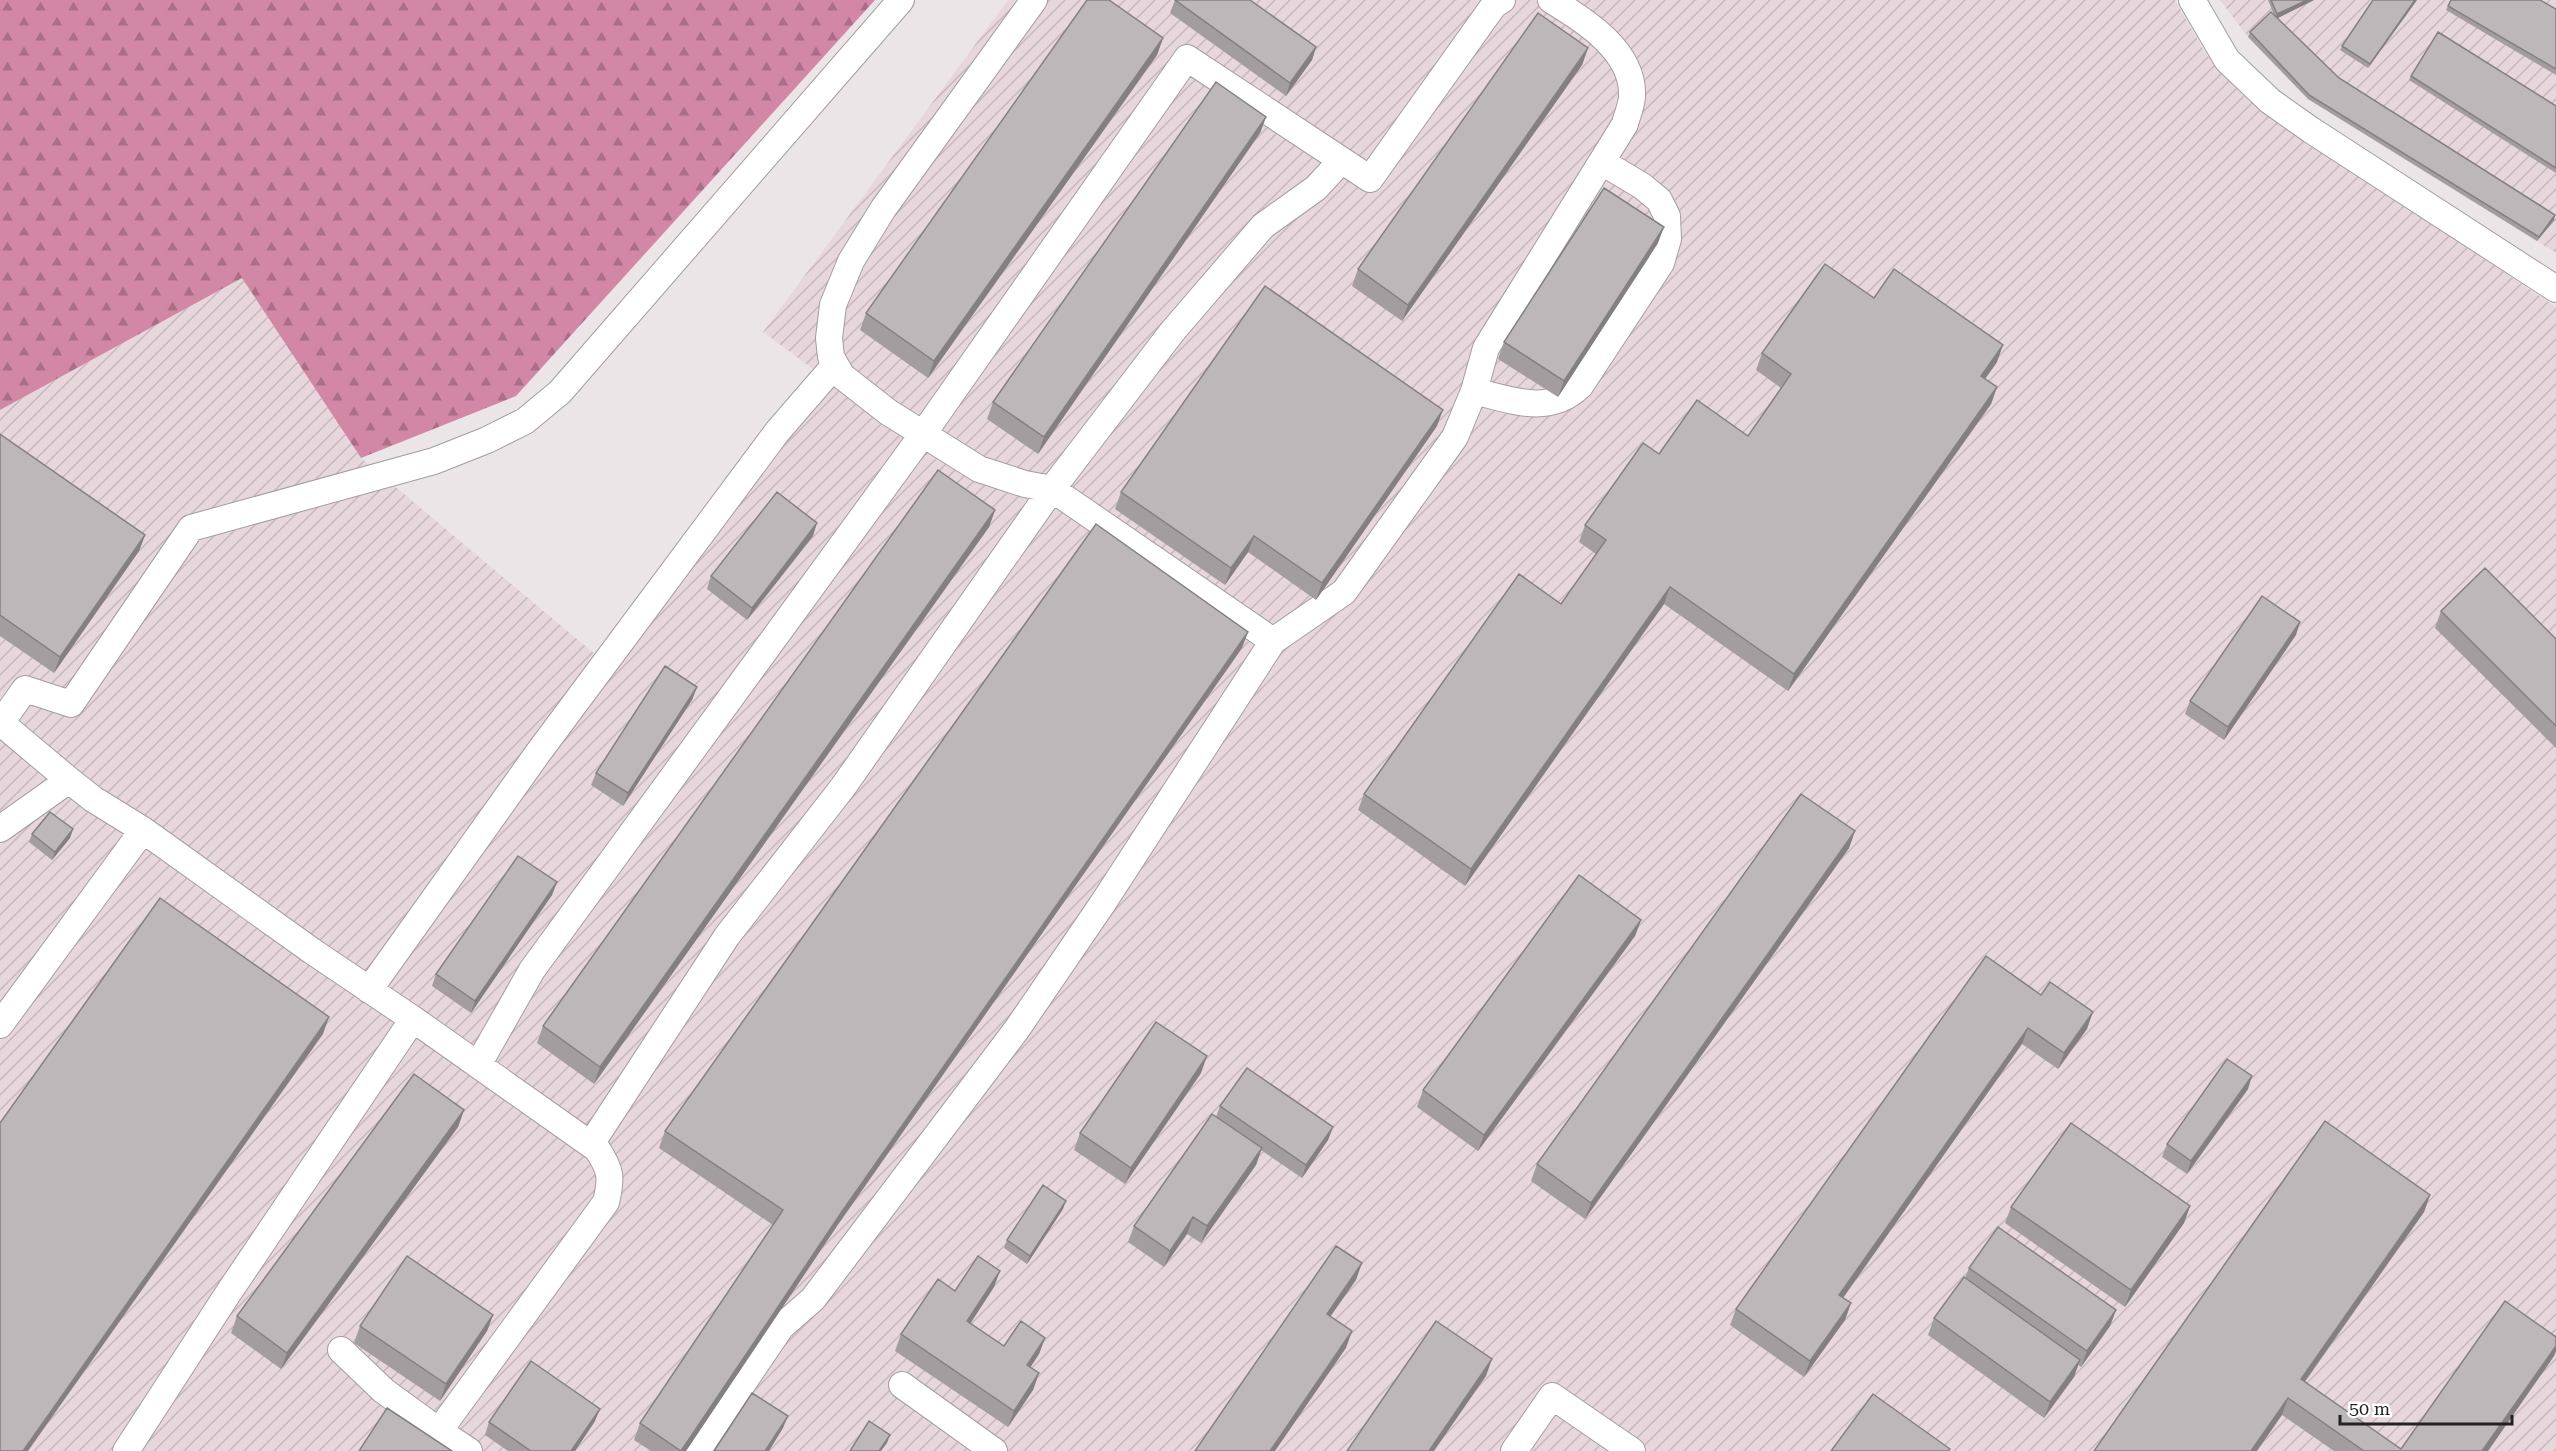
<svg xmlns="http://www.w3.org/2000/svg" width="2556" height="1451" viewBox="0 0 2556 1451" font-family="'Roboto Serif',serif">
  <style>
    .industrial { fill: url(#industrial-furrows) }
    .forest { fill: url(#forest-firs) }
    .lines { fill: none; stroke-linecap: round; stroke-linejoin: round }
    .minor-casing { stroke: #a39d9f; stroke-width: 28 }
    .minor { stroke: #fff; stroke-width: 26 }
    .wall { fill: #a39d9f }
    .shaded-wall { fill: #848082 }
    .building { fill: #bdb7b9; stroke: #848082; stroke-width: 1.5 }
  </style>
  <defs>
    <pattern id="industrial-furrows" width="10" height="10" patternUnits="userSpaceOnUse" patternTransform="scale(1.5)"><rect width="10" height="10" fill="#e7d7dd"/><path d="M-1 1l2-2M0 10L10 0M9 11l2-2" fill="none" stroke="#c6b8bd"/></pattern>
    <pattern id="forest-firs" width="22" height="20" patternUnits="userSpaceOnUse" patternTransform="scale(1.5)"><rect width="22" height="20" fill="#d387a6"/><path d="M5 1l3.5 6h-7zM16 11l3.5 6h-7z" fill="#ab6e87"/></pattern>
  </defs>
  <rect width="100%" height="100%" fill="#ece5e8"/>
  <path class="industrial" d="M1008,0H2175L2204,51L2222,74L2248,100L2556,307V1451H0V410L242,278L361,458L596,655L816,371L763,332Z
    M2220,0H2556V253L2308,99L2248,37Z"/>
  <path class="forest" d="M0,0H875L516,396L361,458L242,278L0,410Z"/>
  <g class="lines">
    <defs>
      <path id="minor" d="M1034,0L883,209L851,261L833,305L829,338L831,357L842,376L888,412L979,469L1025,484L1052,489L1172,332L1263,226L1316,188L1340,162
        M2192,0L2227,60L2270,101L2311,130L2556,289
        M1474,391C1511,400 1549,416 1580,386L1661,263L1668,239L1667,216L1659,200L1642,186L1602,162
        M1273,641L1344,592L1455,437L1474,391L1486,348L1625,124C1627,115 1632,105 1632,96C1634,51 1584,20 1551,0
        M69,780L1,723L25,689L71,704L191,528L434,461L487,440L525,421L560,392L901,0
        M0,829L69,780L93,799L143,830
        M369,990L538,753L777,432L835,365
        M0,1025L143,830L312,951L413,1019
        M478,1065L532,970L923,434L1187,58L1370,179L1494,5L1502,0
        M591,1144L727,936L843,787L1052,489L1273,641L1103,903L1017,1029L813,1299L781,1327L697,1451
        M341,1350L384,1391L439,1431
        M902,1385L994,1451
        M126,1451L227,1295L413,1019L597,1149C611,1170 612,1178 606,1202L439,1431L469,1451
        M1514,1451L1552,1396L1632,1451"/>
    </defs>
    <use href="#minor" class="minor-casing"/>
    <use href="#minor" class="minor"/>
  </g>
  <path class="wall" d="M1175,0L1316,47L1312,60L1286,96L1170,13Z
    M2268,0H2314L2277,18L2339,78L2554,220L2537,241L2308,99L2248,37L2250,32L2274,15Z
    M2417,0L2368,68L2340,50L2342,46Z
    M2448,6L2556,9V75L2446,10Z
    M1163,38L1157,55L928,378L860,330L866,313Z
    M1588,48L1582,65L1402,321L1352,286L1358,269Z
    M2411,76L2556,106V173L2409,80Z
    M1266,117L1260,133L1038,454L987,419L993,402Z
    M1658,243L1558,397L1498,359L1504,342Z
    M1874,298L1997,362L1985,379L1997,387L1991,404L1788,691L1664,604L1465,886L1358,810L1364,794L1561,604L1596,554L1579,542L1585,525L1659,454L1748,436L1781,388L1756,370L1762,353Z
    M1437,426L1316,600L1248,552L1225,585L1115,509L1121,492Z
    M0,434L145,535L139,551L54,673L0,636Z
    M995,510L989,527L594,1084L537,1043L543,1026Z
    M813,536L747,620L707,589L711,576Z
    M2441,611L2556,639V748L2435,628Z
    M2296,635L2224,740L2185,714L2190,701Z
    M1242,648L837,1226L686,1451H651L634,1440L640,1423L773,1225L659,1148L665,1131Z
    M697,687L692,700L623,806L591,785L596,773Z
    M73,829L70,838L52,860L29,842L32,834Z
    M1855,831L1849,848L1585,1219L1531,1181L1537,1164Z
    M557,882L552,895L471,1013L432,986L436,974Z
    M1641,920L1635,936L1478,1151L1417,1107L1423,1090Z
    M1986,956L2087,1029L2058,1069L2022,1044L1843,1298L1851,1303L1845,1320L1804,1377L1730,1325L1736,1309Z
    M1201,1073L1125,1184L1074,1150L1080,1133Z
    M2248,1089L2187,1174L2162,1157L2167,1144Z
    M1220,1106L1333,1127L1328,1140L1302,1178L1261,1150L1256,1165L1201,1243L1187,1234L1164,1267L1128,1242L1134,1226L1216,1117Z
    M464,1110L458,1127L281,1369L231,1333L237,1316Z
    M2430,1195L2424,1212L2305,1382L2401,1449L2556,1337V1351L2554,1356L2488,1451H2334L2282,1415L2094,1451Z
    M2190,1206L2184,1223L2125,1307L2005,1223L2011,1207Z
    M1063,1209L1027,1264L1004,1248L1007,1240Z
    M1969,1268L2116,1310L2110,1326L2081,1367L2078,1365L2074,1377L2044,1418L1928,1335L1934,1318L1965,1278Z
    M994,1287L970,1323L1004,1346L1045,1338L1039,1354L1030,1367L1039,1373L1033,1390L1008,1427L895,1351L901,1334L955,1291Z
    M493,1315L487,1331L440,1401L354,1343L360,1326Z
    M595,1421L575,1451H508L485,1435L489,1422Z"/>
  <path class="shaded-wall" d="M2307,0H2314L2276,19L2277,14Z
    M2415,0H2417L2368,68L2370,64Z
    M1163,38L1157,55L928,378L934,361Z
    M1316,47L1312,60L1286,96L1290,83Z
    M1588,48L1582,65L1402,321L1408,305Z
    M1266,117L1260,133L1038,454L1044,437Z
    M2555,215L2554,220L2537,241L2539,237Z
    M1664,227L1658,243L1558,397L1564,381Z
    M2003,345L1997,362L1975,393L1981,376Z
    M1997,387L1991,404L1788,691L1794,674Z
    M1443,410L1437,426L1316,600L1322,583Z
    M995,510L989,527L594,1084L600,1067Z
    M817,523L813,536L747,620L752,608Z
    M145,535L139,551L54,673L60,657Z
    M1254,536L1248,552L1225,585L1231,568Z
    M1670,587L1664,604L1465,886L1471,869Z
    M2300,622L2296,635L2224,740L2228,727Z
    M1248,632L1242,648L837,1226L686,1451H681L843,1210Z
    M697,687L692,700L623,806L628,793Z
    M73,829L70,838L52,860L55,852Z
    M1855,831L1849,848L1585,1219L1591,1203Z
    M557,882L552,895L471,1013L475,1001Z
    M1641,920L1635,936L1478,1151L1484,1135Z
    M2093,1012L2087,1029L2058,1069L2064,1053Z
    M329,1017L323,1034L28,1451H23Z
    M2028,1028L2022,1044L1833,1312L1839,1295Z
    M1207,1056L1201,1073L1125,1184L1131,1168Z
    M2252,1076L2248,1089L2187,1174L2191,1161Z
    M464,1110L458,1127L281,1369L287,1353Z
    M1333,1127L1328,1140L1302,1178L1306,1165Z
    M1262,1148L1256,1165L1201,1243L1207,1226Z
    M2430,1195L2424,1212L2295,1395L2301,1379Z
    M1066,1201L1063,1209L1027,1264L1030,1256Z
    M2190,1206L2184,1223L2125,1307L2131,1290Z
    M1193,1217L1187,1234L1164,1267L1170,1251Z
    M1362,1263L1356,1280L1321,1330L1327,1314Z
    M1000,1271L994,1287L961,1338L967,1321Z
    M1851,1303L1845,1320L1804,1377L1810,1361Z
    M2116,1310L2110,1326L2081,1367L2087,1351Z
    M493,1315L487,1331L440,1401L446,1384Z
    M1352,1331L1346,1348L1275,1451H1270Z
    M1045,1338L1039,1354L1021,1382L1027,1365Z
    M2556,1346V1351L2554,1356L2488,1451H2482Z
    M1492,1359L1486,1376L1434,1451H1429Z
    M2080,1360L2074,1377L2044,1418L2050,1402Z
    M1039,1373L1033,1390L1008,1427L1014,1411Z
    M2288,1398L2282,1415L2257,1451H2251Z
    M600,1409L595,1421L575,1451H571Z
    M788,1416L783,1428L769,1451H765Z
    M890,1435L887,1443L881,1451H879Z"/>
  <path class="building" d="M1087,0H1109L1163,38L934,361L866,313Z
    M1175,0H1250L1316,47L1290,83Z
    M2271,0H2307L2277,14Z
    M2373,0H2415L2370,64L2342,46Z
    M2451,0H2540L2556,9V69L2448,6Z
    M2271,12L2339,78L2555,215L2539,237L2309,95L2250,32Z
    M1538,13L1588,48L1408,305L1358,269Z
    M2438,32L2556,106V168L2411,76Z
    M1216,82L1266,117L1044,437L993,402Z
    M1604,188L1664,227L1564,381L1504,342Z
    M1825,264L1874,298L1894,269L2003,345L1981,376L1997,387L1794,674L1670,587L1471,869L1364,794L1519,574L1561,604L1606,540L1585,525L1643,443L1659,454L1697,400L1748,436L1791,374L1762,353Z
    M1265,286L1443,410L1322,583L1254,536L1231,568L1121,492Z
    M0,434L145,535L60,657L0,615Z
    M938,470L995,510L600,1067L543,1026Z
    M777,492L817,523L752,608L711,576Z
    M1096,524L1248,632L843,1210L681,1451L640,1423L783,1210L665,1131Z
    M2485,568L2556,639V726L2441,611Z
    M2262,596L2300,622L2228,727L2190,701Z
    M665,666L697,687L628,793L596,773Z
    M1801,794L1855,831L1591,1203L1537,1164Z
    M50,812L73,829L55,852L32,834Z
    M518,856L557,882L475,1001L436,974Z
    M1579,875L1641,920L1484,1135L1423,1090Z
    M160,898L329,1017L23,1451H0V1123Z
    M1986,956L2041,995L2050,982L2093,1012L2064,1053L2028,1028L1839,1295L1851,1303L1810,1361L1736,1309Z
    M1156,1022L1207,1056L1131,1168L1080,1133Z
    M2227,1059L2252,1076L2191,1161L2167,1144Z
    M1247,1068L1333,1127L1306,1165L1220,1106Z
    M414,1074L464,1110L287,1353L237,1316Z
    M1212,1114L1262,1148L1207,1226L1193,1217L1170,1251L1134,1226Z
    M2325,1121L2430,1195L2301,1379L2401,1449L2505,1301L2556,1337V1346L2482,1451H2364L2288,1398L2251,1451H2094Z
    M2071,1123L2190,1206L2131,1290L2011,1207Z
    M1043,1185L1066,1201L1030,1256L1007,1240Z
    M1998,1227L2116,1310L2087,1351L1969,1268Z
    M1336,1246L1362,1263L1327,1314L1352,1331L1270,1451H1195Z
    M407,1256L493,1315L446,1384L360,1326Z
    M978,1256L1000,1271L967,1321L1004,1346L1021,1321L1045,1338L1027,1365L1039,1373L1014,1411L901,1334L938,1279L955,1291Z
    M1964,1277L2080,1360L2050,1402L1934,1318Z
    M1436,1321L1492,1359L1429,1451H1347Z
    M531,1361L600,1409L571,1451H531L489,1422Z
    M752,1393L788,1416L765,1451H714Z
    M1873,1394L1950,1449L1948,1451H1831Z
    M387,1408L452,1451H359Z
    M869,1421L890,1435L879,1451H850Z"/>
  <path d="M2340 1415v9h172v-9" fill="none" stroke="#232122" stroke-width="3"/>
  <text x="2349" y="1415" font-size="18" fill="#232122" stroke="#ffffff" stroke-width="4.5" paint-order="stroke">50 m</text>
</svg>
